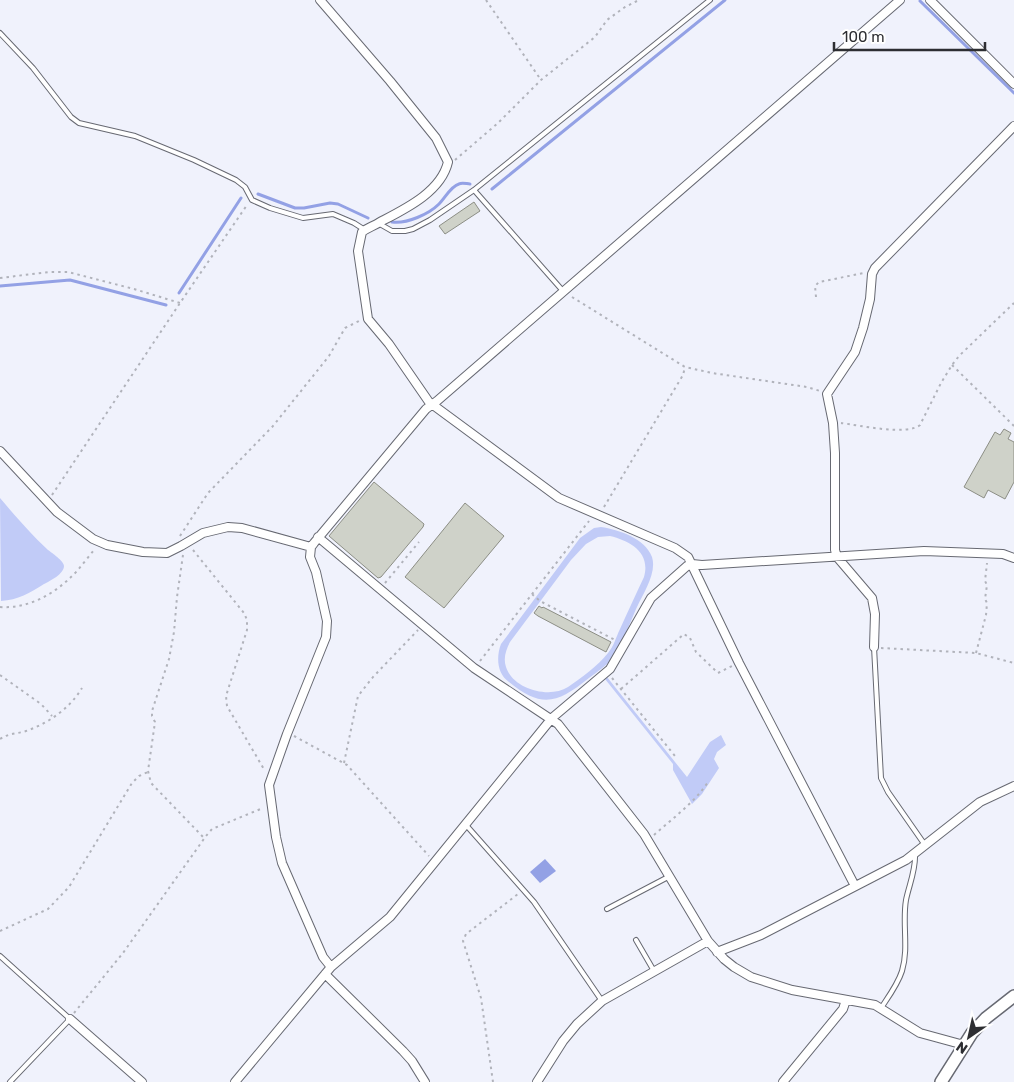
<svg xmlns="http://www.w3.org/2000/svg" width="1014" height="1082" viewBox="0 0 1014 1082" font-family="Rubik,sans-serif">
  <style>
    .green { fill: #c1cbf7; fill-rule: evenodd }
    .water { fill: #93a1e5 }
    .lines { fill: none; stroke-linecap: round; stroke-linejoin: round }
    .stream { stroke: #93a1e5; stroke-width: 3 }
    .building { fill: #cfd2c9; stroke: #8c8e85 }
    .service-casing { stroke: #676972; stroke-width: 6 }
    .minor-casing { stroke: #676972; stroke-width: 10 }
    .secondary-casing { stroke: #676972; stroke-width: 14 }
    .path { stroke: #b1b3bb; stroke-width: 2; stroke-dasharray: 2.5 4; stroke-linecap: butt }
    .service { stroke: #fff; stroke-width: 4 }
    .minor { stroke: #fff; stroke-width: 8 }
    .secondary { stroke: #fff; stroke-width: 11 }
  </style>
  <rect width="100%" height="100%" fill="#f0f2fc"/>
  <path class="green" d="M0,498C16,517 30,533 48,550C52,553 64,561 64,566C64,574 50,581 44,584C30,593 18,600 1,601Z
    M601,527C619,530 645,538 652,557C657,573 644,592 637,607C631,620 621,648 613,658C606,666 597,672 589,678C558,703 542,709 509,682C497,674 496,657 501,644L580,538L594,528ZM610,536C630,541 651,552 644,577C636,594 628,611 620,629C616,637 614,646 608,653C598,666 581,678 568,687C549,699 513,689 506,667C503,658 506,650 510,642L571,560L586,544L598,537Z
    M607,677L687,777L710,742L721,735L726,745L717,752L714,759L719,768L702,794L692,804L673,770V764L605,679Z"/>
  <path class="water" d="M545,859L556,871L540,883L530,872Z"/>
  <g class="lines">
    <path class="stream" d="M920,1L1014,93
      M492,189L725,0
      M258,194L295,208H304L330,203L338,204L368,218
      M392,222C407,224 429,214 439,204C445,198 451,186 459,184C462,182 467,184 470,184
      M0,286L70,280L166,305
      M179,293L241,198"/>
  </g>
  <path class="building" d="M474,202L480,211L445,234L439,226Z
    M1004,429L1011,433L1008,439L1014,442V482L1005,499L988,490L984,498L964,487L995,432L1000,435Z
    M374,482L424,524L423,527L381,577L378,578L329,536Z
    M465,503L504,536L444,608L405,577Z
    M539,606L542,608L543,607L611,642L606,652L538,616L534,613Z"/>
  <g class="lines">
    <defs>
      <path id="service" d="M0,33L33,68L71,117L79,123L135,136L194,160L236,180L245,187L252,200L270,208L303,218L333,214L354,223L365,230
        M474,190L563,291
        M378,223L392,231H405L413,229L430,220L474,190L710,0
        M874,647L881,778L888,792L925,845
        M466,825L534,902L602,1001
        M607,909L670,876
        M636,940L654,971
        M0,956L70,1019L10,1082
        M881,1008C889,996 898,984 902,971C909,948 902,923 906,900C909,885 916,870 915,854"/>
      <path id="minor" d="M320,0L390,81L436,138L448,162C441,192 405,209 380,222C374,226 367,228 362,232L358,251L368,319L389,344L429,402L559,498L675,548L688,557L739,663L855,886
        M930,0L1014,84
        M0,451L57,512L93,539L107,545L143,552L167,553L181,546L203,533L228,527L242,528L311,547
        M318,537L474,668L558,724L644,834L708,941L724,959L734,967L751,977L792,990L875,1005L920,1033L964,1045
        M874,647L875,614L872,598L837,557L835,550V453L833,423L827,394L855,352L863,328L870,299L872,274L875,268L1014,126
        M717,952L761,935L906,860L980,802L1014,786
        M331,967L323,957L282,863L276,837L269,785L287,734L326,637L327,621L316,572L310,557L311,547L314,543L426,409L437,401L900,0
        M325,974L403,1051L412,1061L425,1082
        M70,1019L142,1082
        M235,1082L331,967L390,917L552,718L610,669L651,598L687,566L692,564L702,565L924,551L1003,554L1014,558
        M537,1082L563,1041L577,1024L602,1001L708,941
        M783,1082L843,1009L846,1000"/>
      <path id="secondary" d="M941,1082L972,1033L986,1018L1014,996"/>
    </defs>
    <use href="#service" class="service-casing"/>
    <use href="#minor" class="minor-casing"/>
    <use href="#secondary" class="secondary-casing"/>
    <path class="path" d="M486,0L541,80
      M455,160L498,123L541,80L595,37L607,20L625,7L639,0
      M0,278L49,272H68L134,289L180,303
      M572,297L685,367L712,373L807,387L820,391
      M816,297L815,286L819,282L864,273
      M952,365L1014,426
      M841,423C858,425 907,436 920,425L941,383L952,365L959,356L1014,303
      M52,495L180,303L247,205
      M604,507L683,375L685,367
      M180,536L208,493L273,426L329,356L345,328L359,321
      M193,550L244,613L247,620V630L226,696L227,706L265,771
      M183,555L177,597L174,632L169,659L152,711V716L155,722L148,771L151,783L204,838
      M385,583L419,542
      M532,594L540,601L615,640
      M0,607C26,609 51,596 70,578C79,570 87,558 95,549
      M881,648L976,653L1014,663
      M976,653L986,615L987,603L985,599L987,585L985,581L987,563
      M480,661L589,521
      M0,675L41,704L52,716
      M612,678L675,756
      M621,689L684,634L690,638L696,652L718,673L732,666
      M294,736L347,765L429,856
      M0,739C9,733 17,734 26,731C49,723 70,708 82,688
      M344,763L358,696L373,677L418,630
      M654,835C673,818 694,803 708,782
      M0,931L48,909L69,887L132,783L139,776L148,772
      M74,1013L123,953L206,836L212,829L263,808
      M493,1082L481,998L463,941L466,934L518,894"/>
    <use href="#service" class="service"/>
    <use href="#minor" class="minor"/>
    <use href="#secondary" class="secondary"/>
  </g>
  <g transform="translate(969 1037) rotate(214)" stroke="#ffffff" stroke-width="4" paint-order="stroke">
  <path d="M0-4L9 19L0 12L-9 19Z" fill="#2d2e32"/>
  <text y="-8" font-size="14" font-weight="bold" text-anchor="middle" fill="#2d2e32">N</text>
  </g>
  <path d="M834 42v8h151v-8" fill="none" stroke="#2d2e32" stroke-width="2.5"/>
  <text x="842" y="42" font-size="15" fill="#2d2e32" stroke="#ffffff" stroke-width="4" paint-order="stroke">100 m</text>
</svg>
